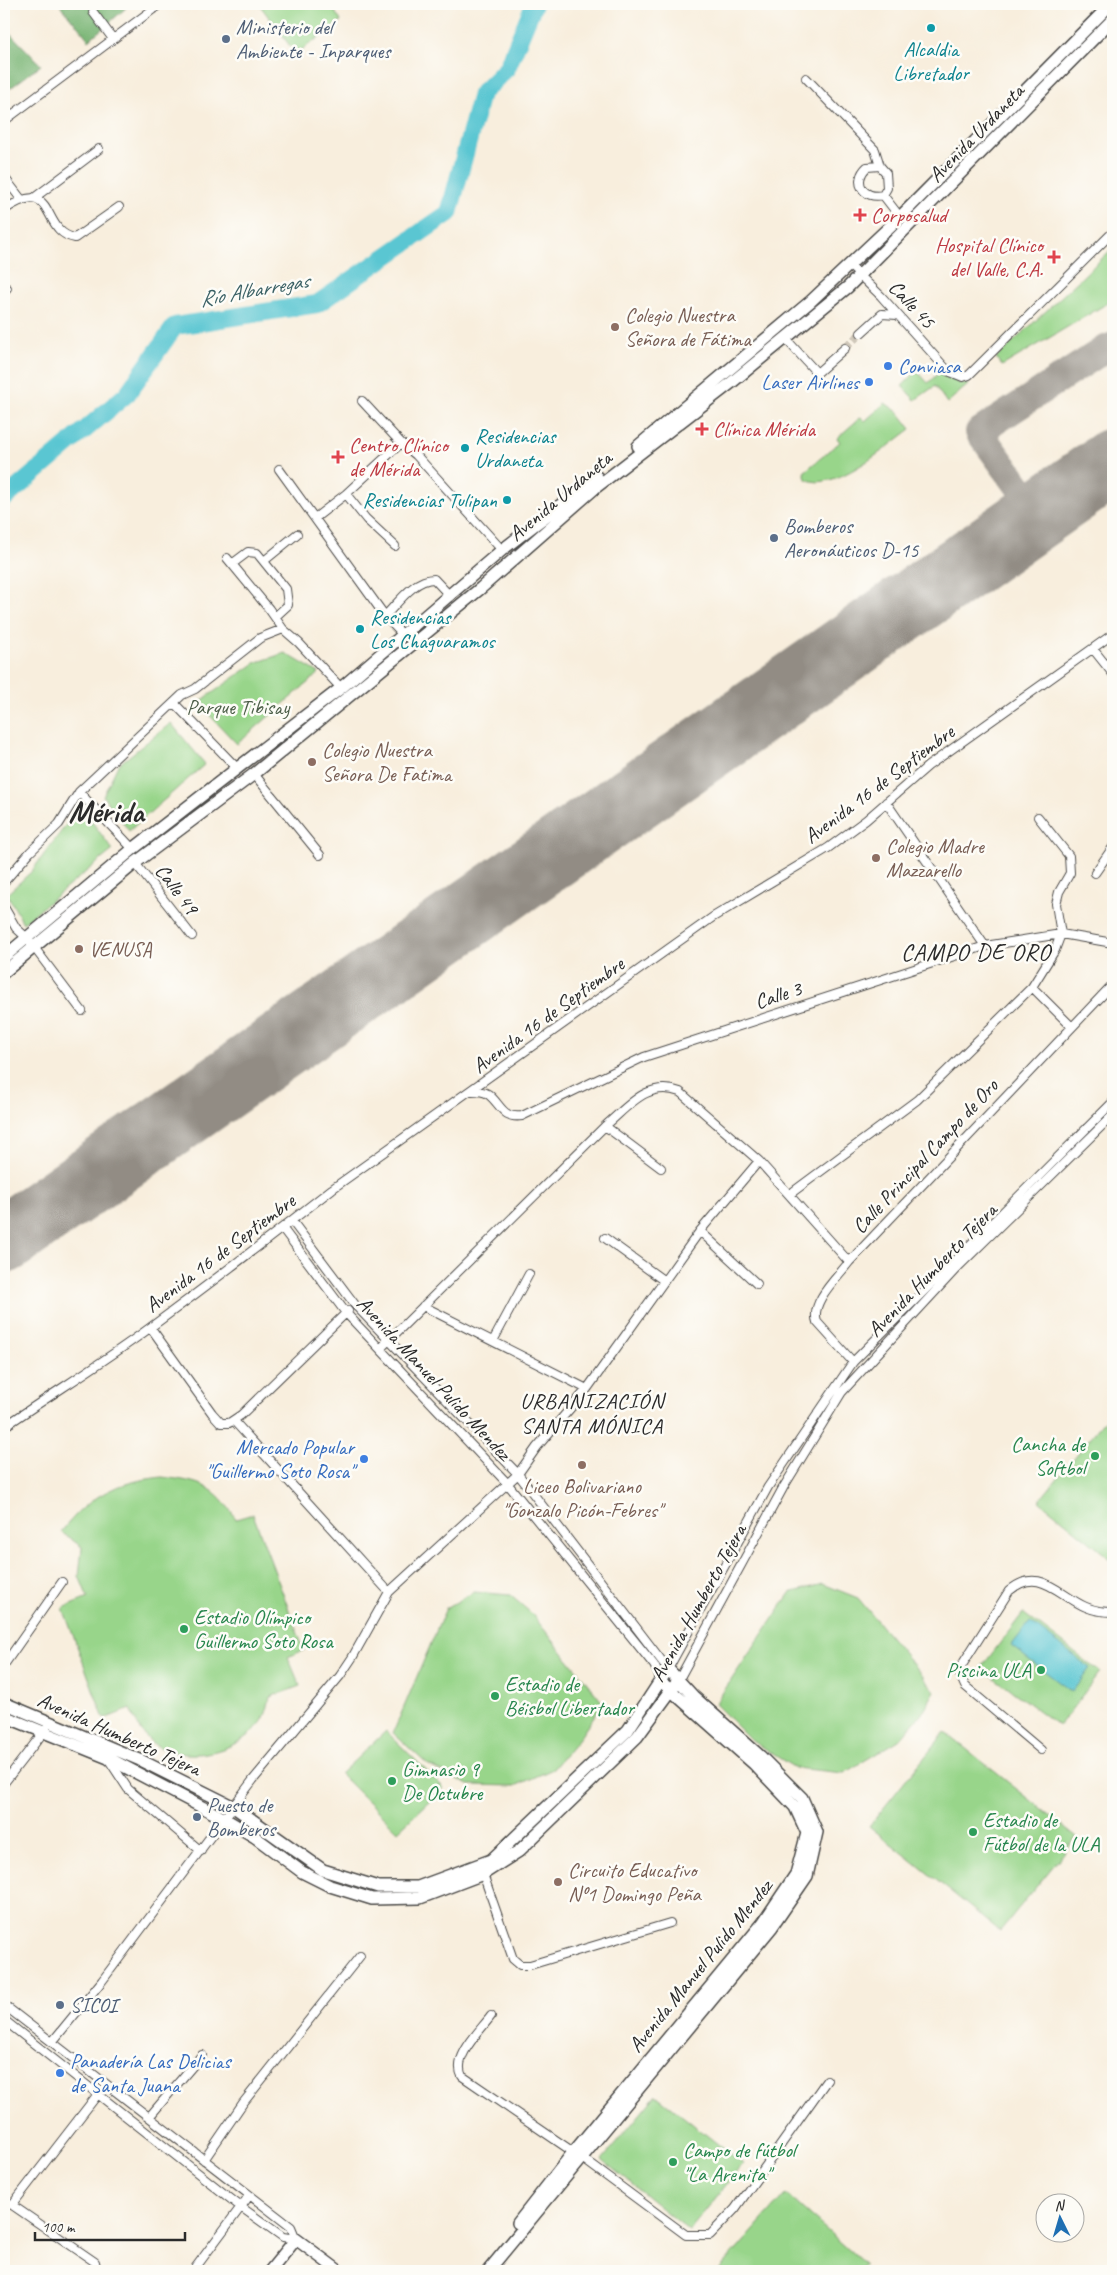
<svg xmlns="http://www.w3.org/2000/svg" width="1117" height="2275" viewBox="0 0 1117 2275" font-family="Caveat,sans-serif">
  <style>
    .green { fill: #98d58a; stroke: #62805a }
    .forest { fill: #7ab676; stroke: #527050 }
    .water { fill: #5ac6d2; stroke: #42787e }
    .lines { fill: none; stroke-linecap: round; stroke-linejoin: round }
    .river { stroke: #5ac6d2; stroke-width: 18 }
    .taxiway { stroke: #928c84; stroke-width: 28 }
    .runway { stroke: #928c84; stroke-width: 68 }
    .street-tunnel { stroke: #cfc7b9; stroke-width: 8; stroke-dasharray: 8 4; stroke-linecap: butt }
    .street-casing { stroke: #4a4846; stroke-width: 10 }
    .secondary-casing { stroke: #4a4846; stroke-width: 14 }
    .street { stroke: #fff; stroke-width: 8 }
    .secondary { stroke: #fff; stroke-width: 11 }
    .culture-dot { fill: #0f9aa8; stroke: #fdfcf7; stroke-width: 2 }
    .service-dot { fill: #5c6f8a; stroke: #fdfcf7; stroke-width: 2 }
    .health-dot { fill: #e0444e; stroke: #fdfcf7; stroke-width: 2 }
    .education-dot { fill: #8d6e63; stroke: #fdfcf7; stroke-width: 2 }
    .shop-dot { fill: #3f7fe0; stroke: #fdfcf7; stroke-width: 2 }
    .leisure-dot { fill: #2e9e5b; stroke: #fdfcf7; stroke-width: 2 }
    .labels { text-anchor: middle; dominant-baseline: central; stroke-width: 5; stroke-linejoin: round; paint-order: stroke }
    .service-label { font-size: 21px; fill: #4e5e75; stroke: #fdfcf7; text-anchor: start }
    .culture-label { font-size: 21px; fill: #0d838f; stroke: #fdfcf7; text-anchor: start }
    .street-label { font-size: 21px; fill: #2b2b2b; stroke: #fdfcf7 }
    .health-label { font-size: 21px; fill: #be3a42; stroke: #fdfcf7; text-anchor: start }
    .education-label { font-size: 21px; fill: #785e54; stroke: #fdfcf7; text-anchor: start }
    .shop-label { font-size: 21px; fill: #366cbe; stroke: #fdfcf7; text-anchor: start }
    .park-label { font-size: 21px; fill: #4c5e48; stroke: #fdfcf7 }
    .leisure-label { font-size: 21px; fill: #27864d; stroke: #fdfcf7; text-anchor: start }
    .water-label { font-size: 22px; font-style: italic; fill: #3b6165; stroke: #fdfcf7 }
    .neighbourhood-label { font-size: 22px; letter-spacing: 1px; fill: #2b2b2b; stroke: #fdfcf7 }
    .quarter-label { font-size: 24px; letter-spacing: 1px; fill: #2b2b2b; stroke: #fdfcf7 }
    .town-label { font-size: 31px; font-weight: bold; fill: #2b2b2b; stroke: #fdfcf7 }
  </style>
  <rect width="100%" height="100%" fill="#fdfcf7"/>
  <filter id="ink" filterUnits="userSpaceOnUse"><feTurbulence type="fractalNoise" baseFrequency=".02" numOctaves="2"/><feDisplacementMap in="SourceGraphic" scale="10" xChannelSelector="R" yChannelSelector="G"/><feConvolveMatrix kernelMatrix="1 2 1 2 8 2 1 2 1" color-interpolation-filters="sRGB"/></filter>
  <filter id="wash" filterUnits="userSpaceOnUse"><feTurbulence type="fractalNoise" baseFrequency=".0096" numOctaves="4" result="noise"/><feDisplacementMap in="SourceGraphic" scale="20" xChannelSelector="R" yChannelSelector="G"/><feGaussianBlur stdDeviation="1.12" result="paint"/><feColorMatrix in="noise" values="0 0 0 0 0 0 0 0 0 0 0 0 0 0 0 0 0 1.4 0 .05"/><feComposite in="paint" operator="in"/></filter>
  <g filter="url(#wash)">
    <rect width="100%" height="100%" fill="#f8eedd"/>
    <path class="green" d="M259,4H348L335,12L341,21L296,54Z
      M1113,248V300L1002,366L996,358Z
      M943,369L958,383L969,384L947,403L935,386L915,400L902,386L917,371L928,383Z
      M885,403L898,412L911,429C889,445 833,494 806,479L804,472L840,442L837,438L861,417L865,421Z
      M285,653L319,673L237,744L198,703L255,663Z
      M171,723L205,764L129,831L103,796L118,765Z
      M80,806L113,850L23,923L7,894L31,872Z
      M1113,1410V1561L1039,1501Z
      M162,1477C202,1482 215,1485 236,1519L253,1514L304,1650L288,1657L300,1686L270,1697C268,1706 266,1718 259,1725C235,1753 186,1764 154,1744C142,1736 136,1721 130,1709L104,1719L63,1608L88,1598L79,1576L82,1547L61,1532C90,1495 116,1482 162,1477Z
      M823,1584L858,1598L935,1691L921,1715L899,1740L844,1773L795,1768L752,1741L715,1704L790,1593Z
      M474,1592L510,1595L531,1613L603,1703L580,1737L553,1769L515,1786L469,1785L428,1765L393,1733L446,1608Z
      M1023,1613L1100,1672L1059,1726L981,1668Z
      M386,1731L444,1788L398,1831L340,1774Z
      M945,1732L1077,1837L1000,1931L869,1826Z
      M656,2095L743,2164L689,2231L602,2160Z
      M786,2194L865,2264L859,2271H718Z"/>
    <path class="forest" d="M59,4H122L126,8L89,40Z
      M4,27L41,65L4,93Z"/>
    <path class="water" d="M1030,1622L1090,1668L1072,1692L1011,1646Z"/>
    <g class="lines">
      <path class="river" d="M4,499L127,394L175,326L317,304L449,213L481,94L507,68L534,4"/>
      <path class="taxiway" d="M1039,514L979,432L1105,349L1113,346"/>
      <path class="runway" d="M4,1240L1113,462"/>
    </g>
  </g>
  <g filter="url(#ink)">
    <g class="lines">
      <path class="street-tunnel" d="M845,348L861,333"/>
      <defs>
        <path id="street" d="M93,12L113,39
          M806,78L875,150L880,166L886,173L887,188L883,195
          M4,121L160,4
          M880,166L867,167C852,181 863,200 883,195L900,217
          M4,177L21,199
          M34,198L99,149
          M4,210C58,174 39,232 75,238L119,207
          M849,265L881,296L948,371L963,377L969,375L1113,232
          M4,291L7,288
          M861,333L882,314L897,315
          M786,339L817,373L845,348
          M362,401L401,443L416,455L502,550
          M279,469L385,616L403,635
          M346,494L366,519L395,546
          M315,518L346,494L401,443
          M227,558L269,609L283,629
          M264,561L297,534
          M232,564L248,552L257,553L286,589L288,605L275,617
          M385,616C398,603 414,579 434,579L450,596
          M1093,649L1113,674
          M175,704L238,769
          M254,774L320,855
          M79,792L133,849
          M886,802L985,946
          M135,863L192,936
          M1095,873L1113,847
          M4,882L30,852L59,824L79,792L182,695L195,689L260,638L283,629L299,643L341,688
          M4,907L16,928L27,938L82,1011
          M1032,987L1071,1026
          M472,1091C477,1091 483,1091 488,1094C501,1104 502,1119 522,1116L644,1057L985,946L1061,934L1113,943
          M605,1126L661,1168
          M790,1194L917,1100L1032,987L1055,950L1061,934L1056,904L1059,892L1070,873L1069,856L1038,817
          M292,1221L356,1306L518,1474L668,1669L768,1487L853,1362L1113,1102
          M283,1229L346,1313L507,1483L654,1665L662,1681
          M700,1231L757,1284
          M605,1238L663,1280
          M423,1306L587,1389
          M151,1328L212,1413L221,1423H229L241,1415L348,1311
          M493,1341L529,1274
          M380,1349L605,1126C629,1106 647,1080 680,1092L759,1161L849,1262
          M853,1362L817,1322C810,1302 837,1278 849,1262L1113,984
          M234,1421L389,1592
          M4,1427C53,1393 104,1362 151,1327C212,1282 272,1236 332,1189L713,917L828,848L866,820L928,766L1113,634
          M4,1665L62,1582
          M678,1681L783,1488L842,1392L955,1270L1113,1115
          M1041,1750L965,1686L960,1675L962,1665L1009,1591C1039,1565 1058,1595 1086,1607C1095,1611 1104,1612 1113,1612
          M109,1760L128,1789L201,1851
          M4,1783L46,1729
          M483,1874L513,1959L520,1965H530L670,1923
          M4,2005L291,2227L296,2239
          M491,2016C480,2031 452,2057 462,2076L582,2158L686,2235H710L735,2209L827,2080
          M4,2020L241,2207L283,2237L296,2239
          M53,2041L102,1981L253,1780L340,1676L352,1658L389,1592L518,1474L537,1447L587,1389L700,1231L759,1161
          M150,2116L202,2055
          M204,2160L243,2103L360,1956
          M4,2202L12,2205L95,2262L97,2271
          M12,2205L98,2094
          M193,2271L249,2196"/>
        <path id="secondary" d="M638,446L811,301L900,217L1111,4
          M4,957L133,849L341,688L502,550L597,477
          M4,972L135,863L254,774L481,588L595,488L731,383L848,287L1113,19
          M4,1703L140,1760L234,1807L323,1870L378,1887H418L491,1860L628,1730L668,1669L693,1696L760,1756L802,1798L817,1832L807,1876L772,1927L488,2271
          M4,1716L108,1758L225,1819L255,1837L302,1872L330,1886L372,1899L420,1898L483,1874L519,1851L637,1737L678,1681
          M518,2223L572,2154L763,1923L796,1874L807,1833L795,1807L754,1764L666,1686
          M270,2271L296,2239L339,2271"/>
      </defs>
      <use href="#street" class="street-casing"/>
      <use href="#secondary" class="secondary-casing"/>
      <use href="#street" class="street"/>
      <use href="#secondary" class="secondary"/>
    </g>
  </g>
  <g class="culture-dot">
    <circle cx="931" cy="28" r="5"/>
    <circle cx="465" cy="448" r="5"/>
    <circle cx="507" cy="500" r="5"/>
    <circle cx="360" cy="629" r="5"/>
  </g>
  <g class="service-dot">
    <circle cx="226" cy="39" r="5"/>
    <circle cx="774" cy="538" r="5"/>
    <circle cx="197" cy="1817" r="5"/>
    <circle cx="60" cy="2005" r="5"/>
  </g>
  <g class="health-dot">
    <path d="M857.5 207.5h5v5h5v5h-5v5h-5v-5h-5v-5h5z"/>
    <path d="M1051.5 249.5h5v5h5v5h-5v5h-5v-5h-5v-5h5z"/>
    <path d="M699.5 421.5h5v5h5v5h-5v5h-5v-5h-5v-5h5z"/>
    <path d="M335.5 449.5h5v5h5v5h-5v5h-5v-5h-5v-5h5z"/>
  </g>
  <g class="education-dot">
    <circle cx="615" cy="327" r="5"/>
    <circle cx="312" cy="762" r="5"/>
    <circle cx="876" cy="858" r="5"/>
    <circle cx="79" cy="949" r="5"/>
    <circle cx="582" cy="1465" r="5"/>
    <circle cx="558" cy="1882" r="5"/>
  </g>
  <g class="shop-dot">
    <circle cx="888" cy="366" r="5"/>
    <circle cx="869" cy="382" r="5"/>
    <circle cx="364" cy="1459" r="5"/>
    <circle cx="60" cy="2073" r="5"/>
  </g>
  <g class="leisure-dot">
    <circle cx="1095" cy="1456" r="5"/>
    <circle cx="184" cy="1629" r="5"/>
    <circle cx="1041" cy="1670" r="5"/>
    <circle cx="495" cy="1696" r="5"/>
    <circle cx="392" cy="1781" r="5"/>
    <circle cx="973" cy="1832" r="5"/>
    <circle cx="673" cy="2162" r="5"/>
  </g>
  <g class="labels">
    <g class="service-label">
      <text x="236" y="27">Ministerio del<tspan x="236" dy="24">Ambiente - Inparques</tspan></text>
      <text x="784" y="526">Bomberos<tspan x="784" dy="24">Aeronáuticos D-15</tspan></text>
      <text x="207" y="1805">Puesto de<tspan x="207" dy="24">Bomberos</tspan></text>
      <text x="70" y="2005">SICOI</text>
    </g>
    <g class="culture-label">
      <text x="931" y="49" text-anchor="middle">Alcaldia<tspan x="931" dy="24">Libretador</tspan></text>
      <text x="475" y="436">Residencias<tspan x="475" dy="24">Urdaneta</tspan></text>
      <text x="497" y="500" text-anchor="end">Residencias Tulipan</text>
      <text x="370" y="617">Residencias<tspan x="370" dy="24">Los Chaguaramos</tspan></text>
    </g>
    <g class="street-label">
      <text transform="translate(976 133) rotate(-46)">Avenida Urdaneta</text>
      <text transform="translate(912 304) rotate(47)">Calle 45</text>
      <text transform="translate(560 496) rotate(-40)">Avenida Urdaneta</text>
      <text transform="translate(879 784) rotate(-37)">Avenida 16 de Septiembre</text>
      <text transform="translate(177 889) rotate(53)">Calle 49</text>
      <text transform="translate(778 995) rotate(-18)">Calle 3</text>
      <text transform="translate(548 1015) rotate(-36)">Avenida 16 de Septiembre</text>
      <text transform="translate(925 1156) rotate(-47)">Calle Principal Campo de Oro</text>
      <text transform="translate(220 1253) rotate(-37)">Avenida 16 de Septiembre</text>
      <text transform="translate(932 1270) rotate(-46)">Avenida Humberto Tejera</text>
      <text transform="translate(434 1378) rotate(47)">Avenida Manuel Pulido Mendez</text>
      <text transform="translate(698 1603) rotate(-61)">Avenida Humberto Tejera</text>
      <text transform="translate(119 1734) rotate(24)">Avenida Humberto Tejera</text>
      <text transform="translate(700 1966) rotate(-51)">Avenida Manuel Pulido Mendez</text>
    </g>
    <g class="health-label">
      <text x="871" y="215">Corposalud</text>
      <text x="1043" y="245" text-anchor="end">Hospital Clínico<tspan x="1043" dy="24">del Valle, C.A.</tspan></text>
      <text x="713" y="429">Clínica Mérida</text>
      <text x="349" y="445">Centro Clínico<tspan x="349" dy="24">de Mérida</tspan></text>
    </g>
    <g class="education-label">
      <text x="625" y="315">Colegio Nuestra<tspan x="625" dy="24">Señora de Fátima</tspan></text>
      <text x="322" y="750">Colegio Nuestra<tspan x="322" dy="24">Señora De Fatima</tspan></text>
      <text x="886" y="846">Colegio Madre<tspan x="886" dy="24">Mazzarello</tspan></text>
      <text x="89" y="949">VENUSA</text>
      <text x="582" y="1486" text-anchor="middle">Liceo Bolivariano<tspan x="582" dy="24">"Gonzalo Picón-Febres"</tspan></text>
      <text x="568" y="1870">Circuito Educativo<tspan x="568" dy="24">Nº1 Domingo Peña</tspan></text>
    </g>
    <g class="shop-label">
      <text x="898" y="366">Conviasa</text>
      <text x="859" y="382" text-anchor="end">Laser Airlines</text>
      <text x="354" y="1447" text-anchor="end">Mercado Popular<tspan x="354" dy="24">"Guillermo Soto Rosa"</tspan></text>
      <text x="70" y="2061">Panadería Las Delicias<tspan x="70" dy="24">de Santa Juana</tspan></text>
    </g>
    <g class="park-label">
      <text x="238" y="707">Parque Tibisay</text>
    </g>
    <g class="leisure-label">
      <text x="1085" y="1444" text-anchor="end">Cancha de<tspan x="1085" dy="24">Softbol</tspan></text>
      <text x="194" y="1617">Estadio Olímpico<tspan x="194" dy="24">Guillermo Soto Rosa</tspan></text>
      <text x="1031" y="1670" text-anchor="end">Piscina ULA</text>
      <text x="505" y="1684">Estadio de<tspan x="505" dy="24">Béisbol Libertador</tspan></text>
      <text x="402" y="1769">Gimnasio 9<tspan x="402" dy="24">De Octubre</tspan></text>
      <text x="983" y="1820">Estadio de<tspan x="983" dy="24">Fútbol de la ULA</tspan></text>
      <text x="683" y="2150">Campo de fútbol<tspan x="683" dy="24">"La Arenita"</tspan></text>
    </g>
    <g class="water-label">
      <text transform="translate(254 290) rotate(-10)">Río Albarregas</text>
    </g>
    <g class="neighbourhood-label">
      <text x="592" y="1401">URBANIZACIÓN<tspan x="592" dy="25">SANTA MÓNICA</tspan></text>
    </g>
    <g class="quarter-label">
      <text x="976" y="952">CAMPO DE ORO</text>
    </g>
    <g class="town-label">
      <text x="106" y="811">Mérida</text>
    </g>
  </g>
  <rect width="1117" height="2275" fill="none" stroke="#fdfcf7" stroke-width="20"/>
  <g transform="translate(1060 2218) rotate(355)"><circle r="24" fill="#fdfcf7" stroke="#a9a8a5"/>
  <path d="M0-4L9 19L0 12L-9 19Z" fill="#1f6fb2"/>
  <text y="-8" font-size="14" font-weight="bold" text-anchor="middle" fill="#2b2b2b">N</text>
  </g>
  <path d="M35 2232v8h150v-8" fill="none" stroke="#2b2b2b" stroke-width="2.5"/>
  <text x="42" y="2232" font-size="15" fill="#2b2b2b" stroke="#fdfcf7" stroke-width="4" paint-order="stroke">100 m</text>
</svg>
